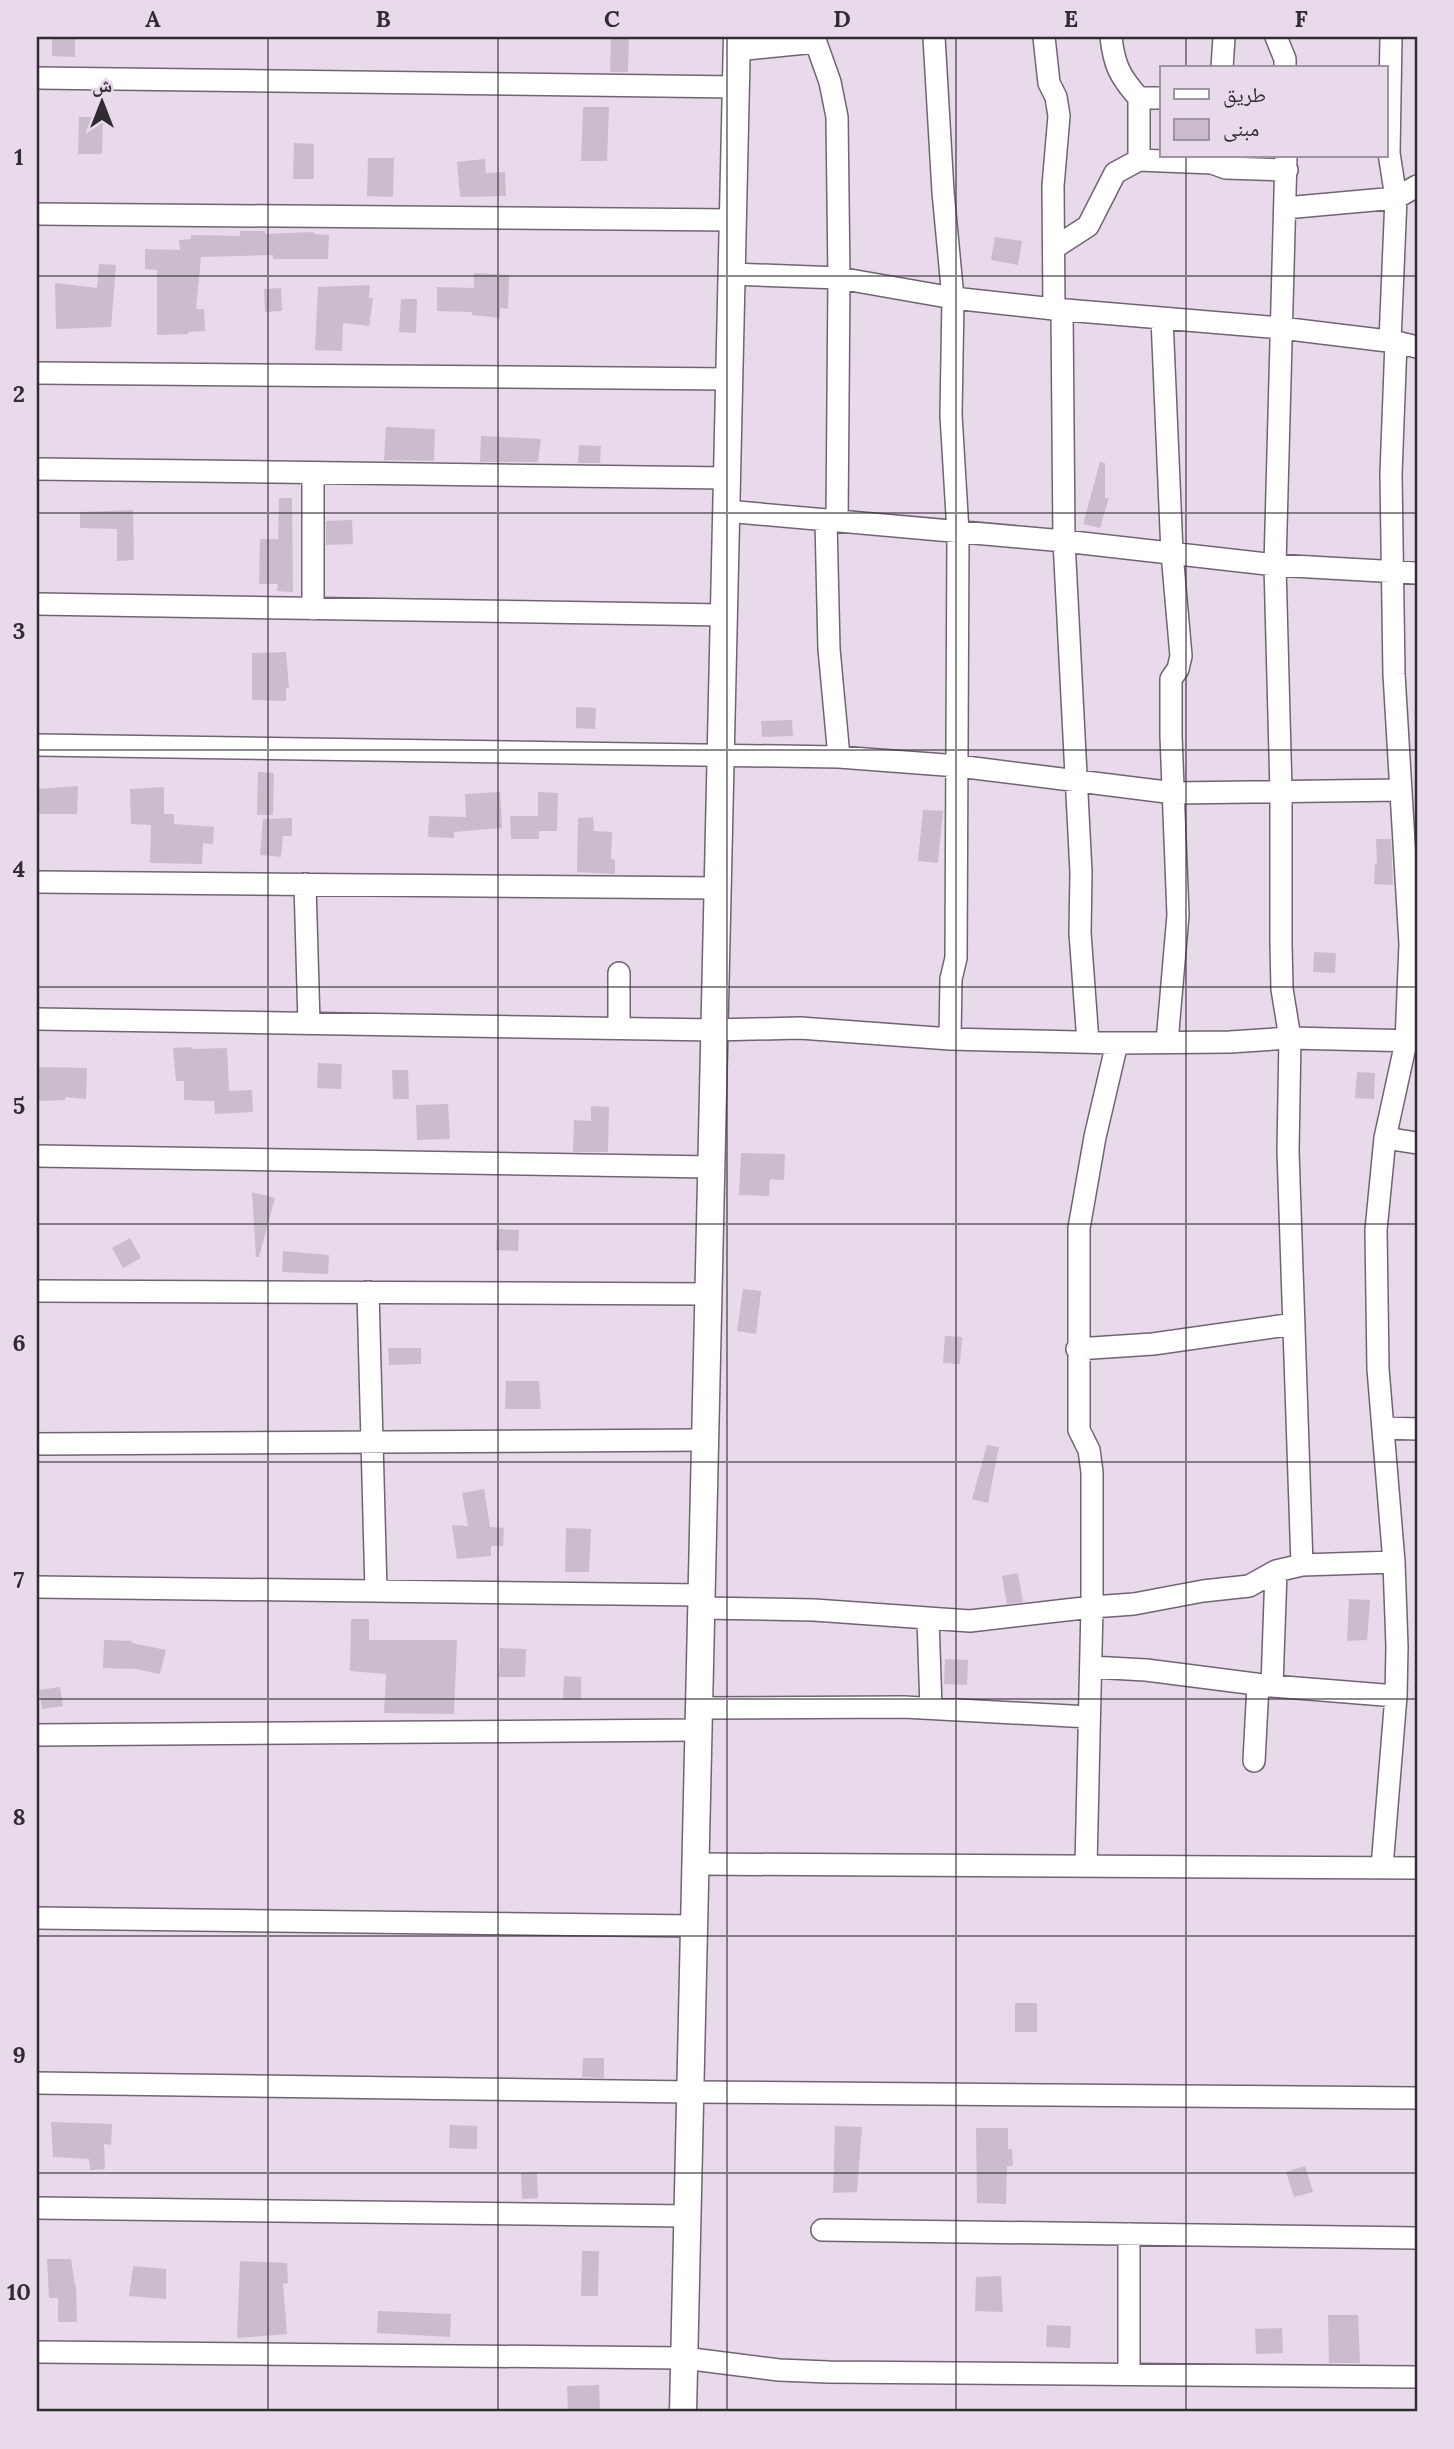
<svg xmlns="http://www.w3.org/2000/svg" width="1454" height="2449" viewBox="0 0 1454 2449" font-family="Lora,'Noto Naskh Arabic',serif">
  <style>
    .building { fill: #cabccc }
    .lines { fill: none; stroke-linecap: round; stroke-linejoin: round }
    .minor-casing { stroke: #706472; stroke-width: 24 }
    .tertiary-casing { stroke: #706472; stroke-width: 29 }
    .minor { stroke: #fff; stroke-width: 21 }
    .tertiary { stroke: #fff; stroke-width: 26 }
    .grid { fill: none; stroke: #312b32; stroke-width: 2; stroke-opacity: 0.55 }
    .neatline { fill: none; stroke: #312b32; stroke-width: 2.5 }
    .grid-label { font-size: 23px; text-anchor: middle; font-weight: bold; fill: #312b32 }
  </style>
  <rect width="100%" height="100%" fill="#e8daeb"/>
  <path class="building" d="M52,37H75V57L52,56Z
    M611,37H629L628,72H610Z
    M583,107H609L607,161H581Z
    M79,117H103L102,154H78Z
    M294,143L314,144V179H293Z
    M368,158H394L393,197L367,196Z
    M485,159L486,173L505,172L506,196L460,197L457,162Z
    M240,231H265V234L314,232V234L329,235L328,259H273V255L201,257L196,309H204L205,331L188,332V334L157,335V270L145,269V249L180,250L179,240L191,239V235L240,236Z
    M995,237L1022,241L1018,265L991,260Z
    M99,264L116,265L111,327L56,329L55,283L97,288Z
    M474,273L509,275L508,309L500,308V318L472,315V312L437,311V287L474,288Z
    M370,285L369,298H373L369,326L343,323L342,351L315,350L318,287Z
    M281,288L282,311L265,312L264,289Z
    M401,299H417L416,333L399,332Z
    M386,427L435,429L434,461L384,460Z
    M481,436L541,439L538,462H480Z
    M579,445L601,446L600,463H578Z
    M1100,462L1105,463V498H1109L1100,528L1083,524Z
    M279,498H292L293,592L277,591L278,584H259L260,539H278Z
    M133,510L134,560L117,561V529L80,528V512Z
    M352,520L353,544L326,545V521Z
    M286,652L289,688H286V701L252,700V653Z
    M576,707L596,708L595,729L576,728Z
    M792,720L793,736L762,737L761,721Z
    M258,772L274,773L273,815H257Z
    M78,786L77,814H37V789Z
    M164,787V814H174V824L214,827L213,844L203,843L202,864L150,863L151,825L131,824L130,789Z
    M500,792L502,828L454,832V838L428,837L429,816L466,817L465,794Z
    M538,792L558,793L557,831H539V839H511L510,816H538Z
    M923,810L943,811L938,863L918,861Z
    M593,817L594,831L612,832L611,859L615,860V874L577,872L578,818Z
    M292,818V836H283L281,857L260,855L263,819Z
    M1376,839H1391L1393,885L1374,884L1375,864H1377Z
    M1314,952L1336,953L1335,973L1313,972Z
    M192,1047V1049L227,1048L229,1091L252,1090L253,1112L215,1114L214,1101L184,1100V1081H176L173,1048Z
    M318,1063L342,1064L341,1089L317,1088Z
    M38,1067L87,1068L86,1099L65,1097V1100L39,1101Z
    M392,1070H408L409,1099H393Z
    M1357,1072L1375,1073L1374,1099L1355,1098Z
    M448,1104L450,1139L417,1140L416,1105Z
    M591,1106L609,1107L608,1152H573L574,1120L591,1121Z
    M741,1153L785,1154L784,1180L770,1179L769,1196L739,1195Z
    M252,1192L275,1198L259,1257H256Z
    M497,1229L519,1230L518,1251L496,1250Z
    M130,1238L141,1258L123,1268L112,1248Z
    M283,1251L329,1255L328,1274L282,1272Z
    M743,1289L761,1291L756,1334L737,1331Z
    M945,1336L962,1337L960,1364L943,1363Z
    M388,1348H421V1364L389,1365Z
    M506,1381H539L541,1409H505Z
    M987,1445L999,1447L988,1503L972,1499Z
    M484,1489L490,1527L504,1528L503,1546H491V1556L457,1559L452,1525L468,1526L462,1493Z
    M566,1528L591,1529L589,1572H565Z
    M1018,1573L1023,1602L1007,1604L1002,1576Z
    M1349,1599L1370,1600L1367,1640L1347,1641Z
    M351,1619H369V1640H457L454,1714L384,1713L386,1674L350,1671Z
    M104,1640L132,1641V1643L166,1650L160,1674L136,1669L103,1668Z
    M500,1648L526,1649L525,1677H499Z
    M945,1659L968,1660L967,1685L944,1684Z
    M564,1676L581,1677V1700H563Z
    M60,1687L63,1706L42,1709L39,1690Z
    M1015,2003H1037V2032H1015Z
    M583,2058H604V2078L582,2077Z
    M51,2122L112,2124L111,2145L104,2144L105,2169L90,2170L89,2159L53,2157Z
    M450,2125L477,2126V2149L449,2148Z
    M835,2126L862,2127L857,2192L833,2193Z
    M976,2128H1008V2149H1012L1013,2166H1007L1006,2204L977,2203Z
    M1305,2166L1313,2192L1294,2197L1286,2172Z
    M537,2172L538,2198L522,2199L521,2173Z
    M582,2251H599L598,2296H581Z
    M47,2259H71L75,2285H76L77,2322H58V2298H49Z
    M240,2261L287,2263L288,2283L283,2284L287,2334L237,2338Z
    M133,2266L166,2269V2299L129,2296Z
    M1001,2276L1003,2312L975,2311L976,2277Z
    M378,2311L451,2314L450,2337L377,2333Z
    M1328,2315H1358L1360,2363H1329Z
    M1047,2325L1071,2326L1070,2348L1046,2347Z
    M1282,2328L1283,2353L1256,2354L1255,2329Z
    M599,2385L600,2412H568L567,2386Z"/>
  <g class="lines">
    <defs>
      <path id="minor" d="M814,37L830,82L837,117L839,278L837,521
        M934,37L943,192L953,298L951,415L958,532L956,958L951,979L950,1039
        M1044,37L1049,83L1056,97L1059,116L1053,186L1054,309
        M1276,37L1285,59V68
        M737,50L816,42
        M1222,68L1224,37
        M37,78L736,87
        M1139,98H1162
        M1139,160L1212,163L1226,168L1287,170
        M1285,208L1396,198L1417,186
        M37,214L733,220
        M1054,248L1088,226L1115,173L1139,160V98C1120,77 1114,65 1111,37
        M732,274L839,278L953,298L1054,309L1281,328L1396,342L1417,347
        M1062,310L1064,541L1081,872L1080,933L1088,1042
        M1162,318L1172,553L1181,656L1178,669L1171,679V736L1178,915L1167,1042
        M1390,341L1396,198L1389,153L1391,37
        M37,373L729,379
        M37,469L727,478
        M313,473V609
        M726,511L1064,541L1275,565L1417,573
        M826,521L829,649L839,757
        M37,604L724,615
        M37,745L839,757L958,766L1174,793L1401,790
        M37,882L718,888
        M305,884L309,1023
        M37,1019L714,1030L800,1028L950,1039L1117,1043L1230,1042L1290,1038L1417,1041
        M619,1028V973
        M1385,1138L1417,1143
        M37,1156L711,1167
        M37,1291L708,1294
        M368,1292L376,1591
        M1077,1349L1153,1344L1294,1324
        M1384,1428L1417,1429
        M37,1444L705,1440
        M1302,1565L1394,1562
        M37,1587L702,1595
        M701,1608L814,1610L970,1621L1092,1607L1134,1604L1203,1591L1249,1586L1276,1571
        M928,1619L931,1708
        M1091,1667L1146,1670L1272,1686L1396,1696
        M1272,1686L1276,1571L1302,1565L1288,1151L1290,1038L1282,989L1281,944V792L1275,565L1286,156
        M699,1708L904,1707L1089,1717
        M37,1735L698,1730
        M1254,1761L1258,1685
        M695,1864L1417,1868
        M1086,1866L1092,1607V1472L1089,1450L1079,1430V1228L1095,1137L1117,1043
        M1382,1867L1396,1696L1397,1647L1394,1562L1378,1369L1376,1230L1385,1138L1406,1042L1410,944L1394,674L1391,474L1396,342
        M37,1918L694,1926
        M37,2083L690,2092L1417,2098
        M37,2208L687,2216
        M822,2230L1417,2238
        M1129,2234V2374
        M37,2352L684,2358L779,2370L828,2372L1417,2377"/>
      <path id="tertiary" d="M683,2412L737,37"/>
    </defs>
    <use href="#minor" class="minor-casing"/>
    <use href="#tertiary" class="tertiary-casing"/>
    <use href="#minor" class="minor"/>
    <use href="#tertiary" class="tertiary"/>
  </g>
  <path class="grid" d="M268,37V2412M498,37V2412M727,37V2412M956,37V2412M1186,37V68M1186,156V2412M37,276H1417M37,513H1417M37,750H1417M37,987H1417M37,1224H1417M37,1462H1417M37,1699H1417M37,1936H1417M37,2173H1417"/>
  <rect width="1454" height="2449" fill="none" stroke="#e8daeb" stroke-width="77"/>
  <rect x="1160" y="66" width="228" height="91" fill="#e8daeb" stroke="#9f94a1" stroke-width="2"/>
  <rect x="1174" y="89" width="35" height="10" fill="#ffffff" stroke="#9f94a1" stroke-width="2"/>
  <text x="1223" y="102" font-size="21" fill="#312b32">طريق</text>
  <rect x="1174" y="119" width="35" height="21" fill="#cabccc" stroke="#9f94a1" stroke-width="2"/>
  <text x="1223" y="136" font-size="21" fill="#312b32">مبنى</text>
  <g transform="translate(102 102)" stroke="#e8daeb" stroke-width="5" paint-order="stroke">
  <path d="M0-5L12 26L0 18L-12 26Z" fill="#312b32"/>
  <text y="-10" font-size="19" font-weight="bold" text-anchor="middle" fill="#312b32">ش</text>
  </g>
  <rect x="38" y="38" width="1378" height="2372" class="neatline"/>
  <g class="grid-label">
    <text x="153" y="27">A</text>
    <text x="383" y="27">B</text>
    <text x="612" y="27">C</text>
    <text x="842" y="27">D</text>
    <text x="1071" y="27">E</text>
    <text x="1301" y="27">F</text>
    <text x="19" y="165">1</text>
    <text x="19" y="402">2</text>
    <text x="19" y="639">3</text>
    <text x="19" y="877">4</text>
    <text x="19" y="1114">5</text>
    <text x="19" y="1351">6</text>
    <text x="19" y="1588">7</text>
    <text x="19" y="1825">8</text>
    <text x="19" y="2063">9</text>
    <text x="19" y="2300">10</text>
  </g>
</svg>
